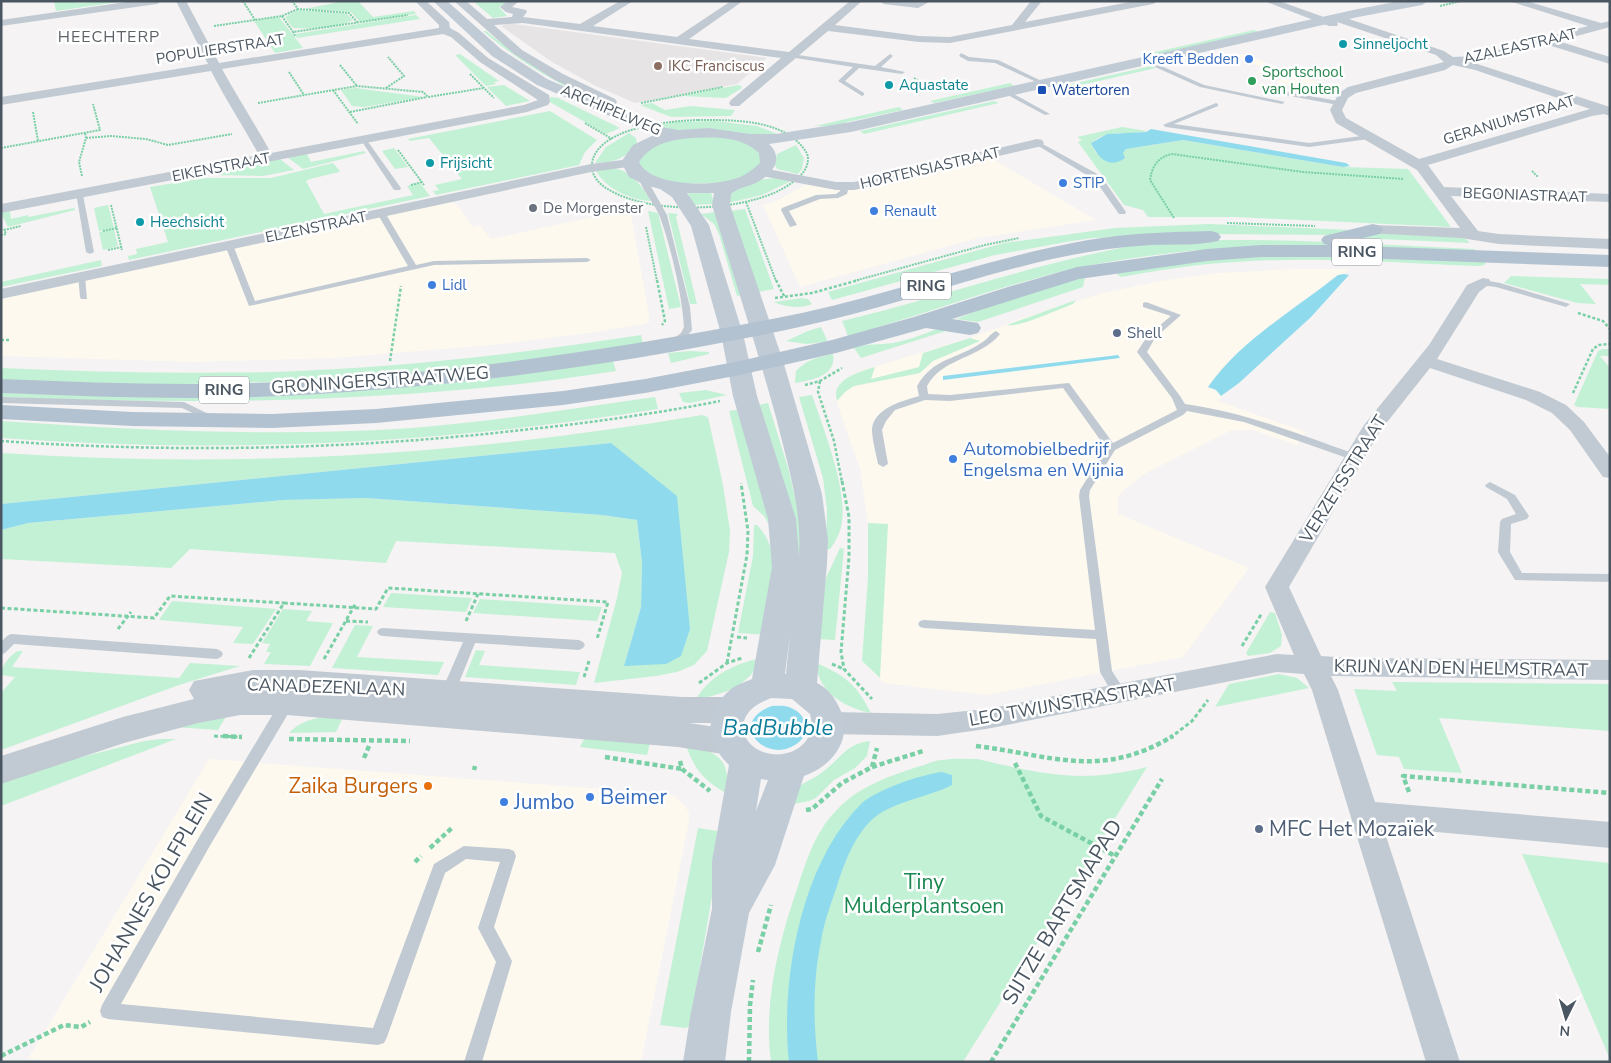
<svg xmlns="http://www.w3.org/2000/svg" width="1611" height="1063" viewBox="0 0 1611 1063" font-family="'Nunito Sans',sans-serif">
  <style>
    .commercial { fill: #fdf9ef }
    .education { fill: #e6e4e5 }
    .green { fill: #c3f1d5 }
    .water { fill: #90daee }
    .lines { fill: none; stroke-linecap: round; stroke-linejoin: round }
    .path-far3 { stroke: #7ad0a6; stroke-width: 2; stroke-dasharray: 2 1; stroke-linecap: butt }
    .path-far2 { stroke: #7ad0a6; stroke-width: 2.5; stroke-dasharray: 3 2; stroke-linecap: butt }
    .path-far1 { stroke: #7ad0a6; stroke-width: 3; stroke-dasharray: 4 2.5; stroke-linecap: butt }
    .path { stroke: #7ad0a6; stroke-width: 4.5; stroke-dasharray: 5 3; stroke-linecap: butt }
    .service { fill: #c1cad2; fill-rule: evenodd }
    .minor { fill: #c1cad2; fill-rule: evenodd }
    .tertiary { fill: #c1cad2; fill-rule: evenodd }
    .secondary { fill: #c1cbd6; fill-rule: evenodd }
    .primary { fill: #b3c2d1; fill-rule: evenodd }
    .culture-dot { fill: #0f9aa8; stroke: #fff; stroke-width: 2 }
    .shop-dot { fill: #3f7fe0; stroke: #fff; stroke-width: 2 }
    .education-dot { fill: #8d6e63; stroke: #fff; stroke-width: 2 }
    .leisure-dot { fill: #2e9e5b; stroke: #fff; stroke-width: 2 }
    .transit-dot { fill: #1a4fb4; stroke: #fff; stroke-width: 2 }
    .worship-dot { fill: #6b7280; stroke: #fff; stroke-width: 2 }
    .service-dot { fill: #5c6f8a; stroke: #fff; stroke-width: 2 }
    .food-dot { fill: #e8710a; stroke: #fff; stroke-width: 2 }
    .labels { text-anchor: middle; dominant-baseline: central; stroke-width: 5; stroke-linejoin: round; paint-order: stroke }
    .far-culture-label { font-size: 15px; fill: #0d838f; stroke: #fff; text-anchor: start }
    .far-street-label { font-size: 15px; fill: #4a5661; stroke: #fff }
    .far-shop-label { font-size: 15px; fill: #366cbe; stroke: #fff; text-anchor: start }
    .far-education-label { font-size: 15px; fill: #785e54; stroke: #fff; text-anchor: start }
    .far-leisure-label { font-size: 15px; fill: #27864d; stroke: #fff; text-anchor: start }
    .far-transit-label { font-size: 15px; fill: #164399; stroke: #fff; text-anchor: start }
    .far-worship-label { font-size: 15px; fill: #5b616d; stroke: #fff; text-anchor: start }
    .far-service-label { font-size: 15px; fill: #4e5e75; stroke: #fff; text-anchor: start }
    .far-neighbourhood-label { font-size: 16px; letter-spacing: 1px; fill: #5f6368; stroke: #fff }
    .shield { fill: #fff; stroke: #808990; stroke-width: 1 }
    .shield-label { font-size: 16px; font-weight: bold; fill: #4a5661 }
    .street-label { font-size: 18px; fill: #4a5661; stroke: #fff }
    .shop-label { font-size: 18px; fill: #366cbe; stroke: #fff; text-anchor: start }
    .near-food-label { font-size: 21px; fill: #c56008; stroke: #fff; text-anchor: end }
    .near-shop-label { font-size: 21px; fill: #366cbe; stroke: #fff; text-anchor: start }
    .near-service-label { font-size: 21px; fill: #4e5e75; stroke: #fff; text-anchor: start }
    .near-park-label { font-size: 21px; fill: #17864f; stroke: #fff }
    .near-street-label { font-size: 21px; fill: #4a5661; stroke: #fff }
    .near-water-label { font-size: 22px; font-style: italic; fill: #0c7c9b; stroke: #fff }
  </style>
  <rect width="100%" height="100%" fill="#f5f3f3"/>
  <path class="commercial" d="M1243,54L1331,87L1327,91L1276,83L1280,79L1256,72L1266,69L1233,56Z
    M991,158L1096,220L978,238L800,287L763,205L776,201L807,184L846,190H856Z
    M449,202L457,205L473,227L480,225L491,239L630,209L650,321L644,324L596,332L503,344L335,358L192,362L1,356V298Z
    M1297,269H1349L1344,274L1338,275L1316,293L1298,303L1209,387L1216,390L1221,396L1225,394L1218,401L1306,432L1297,445L1253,430H1232L1146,473L1126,488L1118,497V514L1249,568L1183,657L986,695L884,683L862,661L868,576V523L860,469L835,397L837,388L841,383L860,371L970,338L1023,318L1103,293L1160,281L1218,273Z
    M209,759L667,794L674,796L685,806L689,813V821L641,1062H59L28,1059Z"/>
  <path class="education" d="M508,24H514L767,58L737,84L635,103L596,86L552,62L501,26Z"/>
  <path class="green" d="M54,1H75L76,3L125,1L56,11Z
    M344,1H358L373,17L414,11L416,14L360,22L351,12L304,9Z
    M473,1H508L499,7L507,16L493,18Z
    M298,10L347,14L353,20C335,29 312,29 293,28L285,17Z
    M416,15L420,19L297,38L295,34Z
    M279,17L303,48L275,53L254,21Z
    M1254,30L1259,32L1147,57L1142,55Z
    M483,31H486C522,60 562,84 605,103L604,106C560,85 520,63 483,31Z
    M460,54L499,81L494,82L496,84L486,86L455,55Z
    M1151,66L1156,68L1055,91L1050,89Z
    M1010,83L1014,86L934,103L930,101Z
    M504,85L530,101L506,106L487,87Z
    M738,85L741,86L742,88L726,98L682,96Z
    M355,88L424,97L364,107L352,106L341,90Z
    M550,97L558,98L620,128L606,134L550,102Z
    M994,101L999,103L864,134L860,131Z
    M652,103L665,110L691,106L735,110L731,116L671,117L640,105Z
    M899,107L903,110L847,122L840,126H815Z
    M550,111L597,140L585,152L579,165L436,195L433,191L439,190L435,185L462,179L429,138L410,141L408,139Z
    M715,121L757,126L783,136L682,132L651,127L675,122Z
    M1122,127L1147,131C1128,136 1108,128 1091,143L1096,153H1123L1126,149L1183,140L1343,167L1408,169L1451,227L1235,217H1148L1143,210L1124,205L1078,142L1082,140L1077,137Z
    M629,133L636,138L637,143C628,158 612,163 595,163L606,147Z
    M712,136C731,139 755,140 763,160L758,169L727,183L670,184L638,167V158L642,153L670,139Z
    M796,145L804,158L802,169L798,174L777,169L775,165L777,154Z
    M394,148L408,167L395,169L382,151Z
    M364,151L366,153L303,169L287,157L307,154L311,162Z
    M280,159L294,170L263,176L211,175L210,172Z
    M333,163L340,171L339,172L310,179L306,181L324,214L413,195L407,186L420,183L430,196L129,260L128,256L137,254L136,249L168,242L150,187L204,178H271Z
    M612,168C632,170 641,186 651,201C631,200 606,189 596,171Z
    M775,178L791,181L762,195L728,203L730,192L758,180Z
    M711,192L714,204L692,205L688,193Z
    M108,205L114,228L99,231L94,208Z
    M74,208L75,210L8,227L1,213L10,211L11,219L28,215V217Z
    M745,209L774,289L758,292L730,211Z
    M648,211L658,213L681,307L669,309Z
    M715,212L743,295L737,296L719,234L714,224L701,214Z
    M668,213L678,214L676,217L697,304H690Z
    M1209,224L1351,230L1332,235L1213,234L1092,238L1066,242L995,255L832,300L828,292L1004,243L1115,228Z
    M114,229L118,246L103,250L99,232Z
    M1374,233L1459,237L1466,239L1470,243L1358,238Z
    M1214,240C1300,239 1387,245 1474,249L1478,253L1198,250C1144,256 1090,263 1037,278C974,295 912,318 848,336L842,321C934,299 1022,268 1115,249C1147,242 1181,243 1214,240Z
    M1242,256L1483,259L1486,264L1480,266C1399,263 1316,256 1235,262C1197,264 1159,270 1121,277L1117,274L1123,270Z
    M101,260L102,266L1,287V282Z
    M1511,276L1610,279V285L1580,284L1596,304L1577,303L1504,283Z
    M1085,277L1083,287L978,322L956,319L1002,301Z
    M802,298L808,299L812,304C801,309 784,307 774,302Z
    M1076,300L1073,304C1059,309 1019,328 1007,325Z
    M821,327L827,340L826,342L806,344L786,341L808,331Z
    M943,327L952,329L861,358L854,348C869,343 879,345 893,343C910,340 926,333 943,327Z
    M641,335L643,344C492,371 337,382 183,384C123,385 62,382 1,380V368C92,372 182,374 273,372C397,368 519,354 641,335Z
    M970,338L980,341L933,361L920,373L854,386L845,392L837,401C830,380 859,372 875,367L871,379L919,367L923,353Z
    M1602,349H1610V356H1600L1610,368V409L1578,407L1574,405L1598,351Z
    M690,351L709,352V354L671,363L668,353Z
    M833,354C837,376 812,380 795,383L796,371C806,360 818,357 833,354Z
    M613,361L616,371C412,403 207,405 1,397V393L150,397Z
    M706,390L727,395L690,403L683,402L679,393Z
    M812,395C823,427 847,488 842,521C841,532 836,541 830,549H826L827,510L823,478L799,397Z
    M655,397L658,409C441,444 221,454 1,438V421C118,429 236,435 353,431C454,428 555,411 655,397Z
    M768,403L789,471L803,533L796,637H787L758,405Z
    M742,409L772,530L764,516L753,506L729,411Z
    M702,415L708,417L723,485L730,531L729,552L707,651L694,665L677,672L656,676L594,683L617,598L622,573L615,553L396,541L386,563L190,549L171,568L1,559V530L28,523L284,500L366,498L602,515L637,520L642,563L641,607L624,666L690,629L611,443L1,504V453C240,469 467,455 702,415Z
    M868,523L888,524L880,678L862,661L868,576Z
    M754,525H757C785,553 770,600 766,635L738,633L753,556Z
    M840,548L844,549L835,640L817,639L826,578Z
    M391,593L472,598L466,612L383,607Z
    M480,599L602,607L597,621L473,613Z
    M172,601L276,609L253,644L233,643L243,627L159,620Z
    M283,609L312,611L306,621L333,623L310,666L264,664L271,652H266L270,644L262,643Z
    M1270,612L1275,613L1282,635L1281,646L1270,653L1248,656L1246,653Z
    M355,625L373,626L357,657L444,662L438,675L332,668Z
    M476,650L485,651L479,665L580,672L576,685L465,677Z
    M18,651H23L12,667L179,678L190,663L240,666L179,685L1,750V693L15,677L1,675C1,666 10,655 18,651Z
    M761,658C750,686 723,695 696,699C711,675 734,664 761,658Z
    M816,663C845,675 857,685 871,713C846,708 818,693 816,663Z
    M1279,674L1297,678L1309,688L1215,707L1229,684Z
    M1392,682L1610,684V731L1439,718L1462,773L1404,769L1399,757L1377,755L1354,689L1397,691Z
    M230,710L218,730L173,727Z
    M344,715L336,732L289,733C304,717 324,717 344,715Z
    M586,735L651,739L647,755L580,747Z
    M160,739H176L1,806V781L24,772L144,741Z
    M870,741L867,756L855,768L834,780L816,798L809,801L789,805C801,777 806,786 825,770C842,757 846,744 870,741Z
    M686,745C718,752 730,758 727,793C705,783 693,767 686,745Z
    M977,759C1042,774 1080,784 1147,767L963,1062H771C763,1003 779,941 798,886C807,859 815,833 835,812C857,787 887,777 917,767C926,765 934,760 943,760C954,758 966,759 977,759Z
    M698,828L723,832L690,1025L686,1028L660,1025Z
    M1522,854L1610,863V1059Z"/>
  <path class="water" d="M1151,129L1346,163L1350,166L1343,167L1183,140L1126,149L1123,153L1125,158C1108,170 1098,157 1091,143L1107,134L1146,132Z
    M1344,274L1349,275L1311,317L1239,383L1221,396L1216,390L1208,387C1242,339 1293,311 1338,275Z
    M1118,355L1120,358L943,380V376Z
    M611,443L677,496L690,629L681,656L666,664L624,666L641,607L642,563L637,520L602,515L366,498L284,500L28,523L1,530V504Z
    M772,706C778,706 785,705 791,708C805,713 812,731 799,742C768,768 725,723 772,706Z
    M942,772L952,775V785C929,797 895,801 875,817C855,834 845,861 837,886C831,904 824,922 821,941C813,980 813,1022 818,1062H789C780,981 801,863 861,804C875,790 923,774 942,772Z"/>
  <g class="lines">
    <path class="path-far3" d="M243,1L255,20
      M292,1L298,9L349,13L357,22
      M1440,6L1461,1
      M282,16L293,32
      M214,26L282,16L298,9
      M295,36L293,32L408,15
      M340,65L357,86
      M289,72L304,95
      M470,74L494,98
      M914,78L933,89
      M386,88L404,76L388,57
      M333,90L358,124
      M258,103L357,86L423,92L428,97L484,88
      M641,103L723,87
      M33,112L38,141
      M350,112L427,97
      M698,120C730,120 775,119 799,143C803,148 808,152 808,159C808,174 790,185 778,191C735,212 648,215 606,188C598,183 590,173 592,163C598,127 670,121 698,120Z
      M585,123L612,139
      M86,138L111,136L146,139L168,145L232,134
      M1,148L100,130L93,104
      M398,150L424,185
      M1532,171L1538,177
      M82,176L79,162L86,138L85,133
      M411,185L422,182
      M746,202L776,281
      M111,205L122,250
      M1174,218L1150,180C1152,166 1158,157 1172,154L1303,172L1404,179
      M1227,223L1315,226
      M646,227L657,281
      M4,230L21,226
      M103,231L117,228
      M1,235L6,234L4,229
      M108,250L122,247
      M854,281L985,245L1019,238"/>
    <path class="path-far2" d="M657,280L665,321L662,325
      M776,280L784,296
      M775,298L812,293L859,280
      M1578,313L1603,321L1610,329
      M1,340H9
      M390,361L401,286
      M820,381L818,392L834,441L842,482
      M805,385L820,381L842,368
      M1573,393L1593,349L1599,345L1610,344
      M1,441C175,453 348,450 522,430C588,423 654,414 720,401"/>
    <path class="path-far1" d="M842,481L849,517V557L841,652L844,669L872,699
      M1,608L154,618L170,596L284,603
      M346,621L368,622
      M466,621L478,594
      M118,629L131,612
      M737,637L747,638
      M1242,646L1262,613
      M249,658L284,603L376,609L388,588L608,602L597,639
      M324,659L356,603
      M727,663L747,555L748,531L741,483
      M832,664L844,669
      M584,677L589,661
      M699,683L727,663L742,658
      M214,736L242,737
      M1170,738L1192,721L1208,700"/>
    <path class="path" d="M223,736L242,737
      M289,739L410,741
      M976,746C1051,755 1100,780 1173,736
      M605,757L682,769
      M364,758L369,746
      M680,761L682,769L710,791
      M1015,763L1041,816L1115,856
      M872,767L923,751
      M474,770L475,766
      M1409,792L1403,776L1610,793
      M806,810L812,809L842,783L872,767L877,748
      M430,848L453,827
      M415,862L421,856
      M758,952L771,905
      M1,1056L64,1025L81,1027L90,1022
      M749,1062L750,1005L753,980
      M991,1062L1162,779"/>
    <path class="service" d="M961,53L969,57L998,60L1048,84L1043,85L995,63L968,61L959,56Z
      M791,54L875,66L890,54L893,56L881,67L905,72L902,74L859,68L845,81L864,93V95L862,96L838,81L853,67L789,57Z
      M1146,61H1150L1204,85L1285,102L1282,104L1200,87L1146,63Z
      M1270,89L1338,101L1341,103L1338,105L1268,92V90Z
      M1006,92H1010L1050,114L1045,115L1006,94Z
      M1216,103L1218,104V106L1174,124L1309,143L1369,135L1372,137L1369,139L1309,147L1166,127L1163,125Z
      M362,139H366L401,188L400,190H394L361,140Z
      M1035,142H1039L1101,176L1126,212L1125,214H1119L1095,180L1035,144Z
      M639,176H645L667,215L690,307L692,330L686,338L673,346L668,343L681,333L684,327C682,295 671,247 660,217C656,205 639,187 639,176Z
      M842,184L849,186L847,194L838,198L820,199L789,211L797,225L790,227L781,210L782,208L816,195L836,194L840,191Z
      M76,193L83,195L94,252L90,254L86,252Z
      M378,211H384L416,265L434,261L587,258L591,260L587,262L434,265L249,306L225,245L226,243L233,245L255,301L408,266L377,213Z
      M78,275H84L85,277L87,299H81L80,297Z
      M1483,280L1500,283L1570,304L1566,307L1496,287L1480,285V281Z
      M1146,302L1181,315L1155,338L1147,352L1180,396L1185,404C1245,412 1301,435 1358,455L1359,457L1358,459H1350L1244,422L1187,411L1183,415L1115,450L1090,490L1089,496L1112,671L1127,694L1125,698L1120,699L1115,698L1100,672L1096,639L924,628L920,627L918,624L920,621L924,620L1095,630L1079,496L1080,490L1106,448L1063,388L950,401L925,400L895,410L886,421L882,430L888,464L883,467L878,464C876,454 873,443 872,432C871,409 902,401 919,396L917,386C934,357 956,360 981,343C987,340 990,334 996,331L1000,334C980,359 943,357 927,386L928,394L950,395L1069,383L1113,443L1177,410L1172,398L1137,352L1148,335L1171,316L1143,307V303Z
      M1,397L184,402L221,420L216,423L212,422L182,408L1,403Z
      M1490,482L1515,495L1529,516L1527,519L1511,524L1510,552L1522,573L1610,574V582L1515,580L1498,552L1500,522L1502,519L1516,514L1507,499L1486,487L1485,485Z
      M383,628L579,640L583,642L585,645L583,648L579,650L475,643L454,695L452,699L447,700L442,699L440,695L463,642L383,636L379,635L377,632L379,629Z
      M11,634L217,649L221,651L223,654L221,657L217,659L14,644L5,653L1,655V642L7,636Z
      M287,698L292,699L294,703L292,707L208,849L121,1004L373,1028L434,864L464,846L509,849L514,851L516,856L494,927L512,961L482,1062H464L496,962L478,928L500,862L466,859L445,873L387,1037L384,1043L378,1045L108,1019L102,1017L100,1011L102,1005L198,839L282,699Z"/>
    <path class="minor" d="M133,1H162L157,4L1,26V20Z
      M176,1H186L219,63L439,28V25L415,1H426L449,22L450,28L459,33L488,58L549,95L550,102L548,105L527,112L1,213V204L259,155C243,126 226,100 211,71L1,105V97L208,64ZM443,34L451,37L480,62L538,100L524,105L271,153C255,124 238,98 222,69Z
      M454,1H466L487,19L512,17L513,14L506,12L500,7L507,1H519L512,7L526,10L527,12L523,17L580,24L620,1H633L593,26L677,37L731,1H743L689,39L789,52L850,1H862L835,25L919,36L950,37L1012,25L1031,1H1042L1025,22L1135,1H1158L1153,4L950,43L919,42L828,31L739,106H731L729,103L731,100L781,58L523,23L494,25L522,50L563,74L615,99L617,102L615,105L611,106L555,80L514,54Z
      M879,1H931L918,8L884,4Z
      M1264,1H1279L1332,20V16H1340L1444,51L1453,57L1475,56L1588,26L1509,1H1526L1601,23L1610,21V27L1558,41L1610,57V64L1545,44L1474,63L1610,107V116L1604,114L1592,116L1428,165L1444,187L1610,194V202L1451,196L1478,231L1499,234L1610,239V249L1499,244L1461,238L1367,233L1365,230L1367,227L1373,225L1460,228L1417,170L1336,123L1330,110L1339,93L1348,87L1444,62L1436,55L1337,22L1338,24L1337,26H1329ZM1453,65L1475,70L1590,109L1419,159L1346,118L1342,110L1348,98L1356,93L1445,70Z
      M1037,139L1042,140L1044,143L1042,146L854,190H836L762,176L757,175L755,172L757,169L762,168L836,182H854Z
      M630,159L637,163L635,166L591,172L1,299V289L591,164Z
      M1483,278L1489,279L1491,283L1479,292L1437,359L1540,392L1566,405L1584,422L1610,457V478L1603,477L1570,430L1552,413L1526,400L1430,368L1380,431L1289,587L1321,656L1352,658L1610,660V680L1331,676L1338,690L1375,802L1610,822V848L1383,827L1460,1062H1426L1312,690L1304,674L1277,672L986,729L937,736L830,734L820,730L817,723L820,716L830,712L937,714L986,709L1277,654L1294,655L1265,587L1364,425L1429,345L1467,285Z"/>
    <path class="tertiary" d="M253,670H299L682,697H730L741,701L746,710L741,719L730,723H689L729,729L741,733L746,742L741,751L729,755L678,747L287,715H240L198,723L124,743L1,784V756L123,717L194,699L189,690L194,681Z"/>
    <path class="secondary" d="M433,1H447L502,50L547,79L656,126L678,130L709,128L750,134H776L851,122L1358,9L1400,1H1428L1422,5L1358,17L851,132L769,144C785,159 772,175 756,183C747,187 739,187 731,194L730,205L783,361L822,494L828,540L827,563L817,683C827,688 833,695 838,705C855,736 835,765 804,776L775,865L749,913L731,1012L725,1062H683L691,1012L712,909V861L729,765C705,741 703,712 731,689C736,685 745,682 752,679L772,567L768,519L733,396L721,334L691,226L672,197L660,189L645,185L629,177L621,162L633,145L654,135L537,85L492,56ZM691,138C714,137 741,136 759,153L760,163C755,167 750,172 744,175C721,188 651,188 639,162C651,144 670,140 691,138ZM687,193H714L712,205C734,277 757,348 777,421C788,466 802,509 799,556L796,519L757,396L743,334L709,225ZM790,634L786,674H785ZM771,698L792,699L810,714C818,744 789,761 763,752C742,744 736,721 754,707C758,703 765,701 771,698ZM761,779L768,780L756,811Z"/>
    <path class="primary" d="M1373,224L1380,226L1383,230L1380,234L1333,245L1610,255V267L1329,257H1261L1207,261L1079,279L952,319L978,323L981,328L978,333L970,335L926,328L836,353L740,375L645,393L563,405L376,423L272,428L132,426L1,419V405L132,412L272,414L376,409L563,391L645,379L740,361L832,340L914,317L1008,287L1077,267L1207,249L1261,245H1328L1324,244L1321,240L1324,236Z
      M1211,231L1218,233L1221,237L1218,241C1197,246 1172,244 1150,245C1117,247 1084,252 1052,259C965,279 882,310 795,328C617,366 436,390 255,397C170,400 86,396 1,393V379C85,382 169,386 253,383C428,377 601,352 772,319C879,299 981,259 1088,240C1129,233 1170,232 1211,231Z"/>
  </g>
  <g class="culture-dot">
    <circle cx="1343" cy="44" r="5"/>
    <circle cx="889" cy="85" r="5"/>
    <circle cx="430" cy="163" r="5"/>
    <circle cx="140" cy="222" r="5"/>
  </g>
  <g class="shop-dot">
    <circle cx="1249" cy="59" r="5"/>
    <circle cx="1063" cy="183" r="5"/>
    <circle cx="874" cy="211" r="5"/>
    <circle cx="432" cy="285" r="5"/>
    <circle cx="953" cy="459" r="5"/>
    <circle cx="590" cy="797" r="5"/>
    <circle cx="504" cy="802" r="5"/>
  </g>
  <circle class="education-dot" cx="658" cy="66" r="5"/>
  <circle class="leisure-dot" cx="1252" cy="81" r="5"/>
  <rect class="transit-dot" x="1037" y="85" width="10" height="10" rx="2.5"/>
  <circle class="worship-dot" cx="533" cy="208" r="5"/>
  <g class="service-dot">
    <circle cx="1117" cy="333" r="5"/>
    <circle cx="1259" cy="829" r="5"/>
  </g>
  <circle class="food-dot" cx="428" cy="786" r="5"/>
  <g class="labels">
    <g class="far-culture-label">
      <text x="1353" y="44">Sinneljocht</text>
      <text x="899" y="85">Aquastate</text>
      <text x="440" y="163">Frijsicht</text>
      <text x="150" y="222">Heechsicht</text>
    </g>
    <g class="far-street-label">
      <text transform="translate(1520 46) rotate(-13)">AZALEASTRAAT</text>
      <text transform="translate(220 49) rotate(-9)">POPULIERSTRAAT</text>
      <text transform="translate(611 110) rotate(23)">ARCHIPELWEG</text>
      <text transform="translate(1509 120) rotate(-17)">GERANIUMSTRAAT</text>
      <text transform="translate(221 167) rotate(-11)">EIKENSTRAAT</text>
      <text transform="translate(930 168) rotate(-13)">HORTENSIASTRAAT</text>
      <text transform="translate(1525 195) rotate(2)">BEGONIASTRAAT</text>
      <text transform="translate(316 227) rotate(-12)">ELZENSTRAAT</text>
    </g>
    <g class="far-shop-label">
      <text x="1239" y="59" text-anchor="end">Kreeft Bedden</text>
      <text x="1073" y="183">STIP</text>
      <text x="884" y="211">Renault</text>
      <text x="442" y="285">Lidl</text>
    </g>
    <g class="far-education-label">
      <text x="668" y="66">IKC Franciscus</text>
    </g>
    <g class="far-leisure-label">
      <text x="1262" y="72">Sportschool<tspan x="1262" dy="17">van Houten</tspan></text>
    </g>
    <g class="far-transit-label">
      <text x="1052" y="90">Watertoren</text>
    </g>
    <g class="far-worship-label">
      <text x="543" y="208">De Morgenster</text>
    </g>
    <g class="far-service-label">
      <text x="1127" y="333">Shell</text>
    </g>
    <g class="far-neighbourhood-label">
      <text x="109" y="37">HEECHTERP</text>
    </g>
    <g class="shield">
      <rect x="1332" y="238.5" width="50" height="27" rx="4"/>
      <rect x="901" y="272.5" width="50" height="27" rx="4"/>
      <rect x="199" y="376.5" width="50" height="27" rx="4"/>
    </g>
    <g class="shield-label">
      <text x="1357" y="252">RING</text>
      <text x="926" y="286">RING</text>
      <text x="224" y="390">RING</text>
    </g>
    <g class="street-label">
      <text transform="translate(380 380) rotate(-4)">GRONINGERSTRAATWEG</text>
      <text transform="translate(1343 479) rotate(-58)">VERZETSSTRAAT</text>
      <text transform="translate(1461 668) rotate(1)">KRIJN VAN DEN HELMSTRAAT</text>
      <text transform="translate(326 687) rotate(2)">CANADEZENLAAN</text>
      <text transform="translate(1072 702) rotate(-10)">LEO TWIJNSTRASTRAAT</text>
    </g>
    <g class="shop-label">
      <text x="963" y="449">Automobielbedrijf<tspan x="963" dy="21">Engelsma en Wijnia</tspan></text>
    </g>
    <g class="near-food-label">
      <text x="418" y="786">Zaika Burgers</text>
    </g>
    <g class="near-shop-label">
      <text x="600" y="797">Beimer</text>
      <text x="514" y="802">Jumbo</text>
    </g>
    <g class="near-service-label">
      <text x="1269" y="829">MFC Het Mozaïek</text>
    </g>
    <g class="near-park-label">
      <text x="924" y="882">Tiny<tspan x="924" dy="24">Mulderplantsoen</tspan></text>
    </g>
    <g class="near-street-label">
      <text transform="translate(151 892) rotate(-60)">JOHANNES KOLFPLEIN</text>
      <text transform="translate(1062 912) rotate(-59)">SIJTZE BARTSMAPAD</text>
    </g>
    <g class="near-water-label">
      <text x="778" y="728">BadBubble</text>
    </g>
  </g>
  <rect width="1611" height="1063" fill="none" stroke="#4a5661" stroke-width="5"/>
  <g transform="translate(1566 1018) rotate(185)" stroke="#ffffff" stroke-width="4" paint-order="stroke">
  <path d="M0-4L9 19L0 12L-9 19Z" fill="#4a5661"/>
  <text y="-8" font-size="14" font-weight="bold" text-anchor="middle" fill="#4a5661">N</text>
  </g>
</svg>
